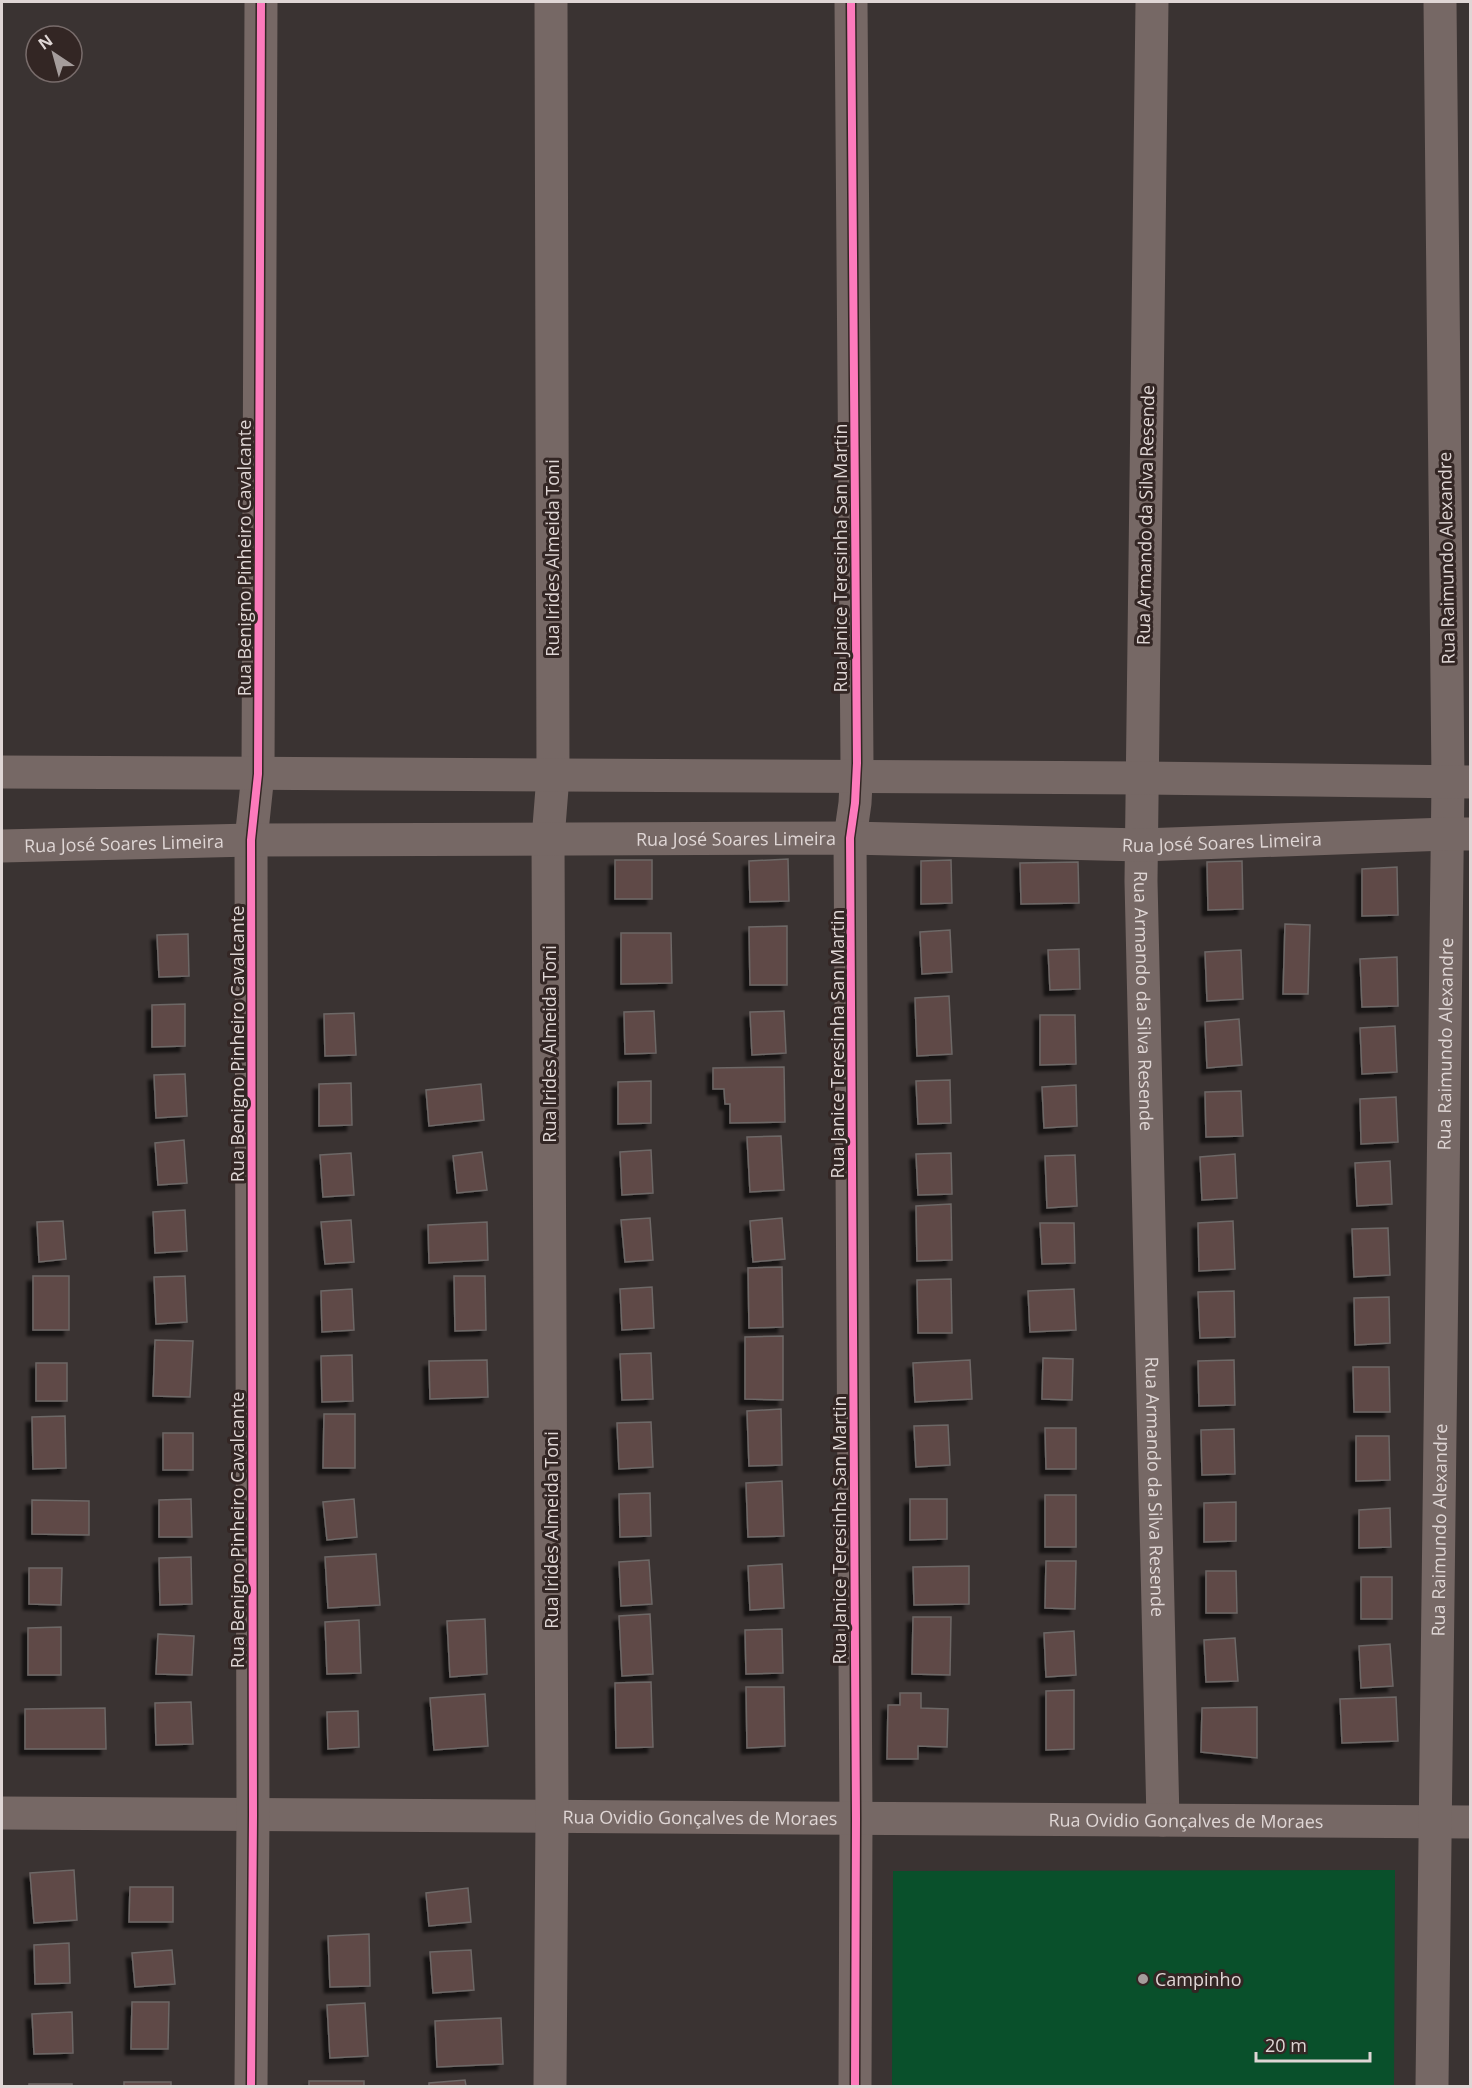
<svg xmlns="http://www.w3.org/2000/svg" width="1472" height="2088" viewBox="0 0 1472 2088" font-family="'Open Sans',sans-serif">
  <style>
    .green { fill: #09502b }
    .building { fill: #5e4947; stroke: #6d6766; stroke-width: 1.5; filter: url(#shadow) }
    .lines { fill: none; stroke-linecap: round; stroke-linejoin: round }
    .minor { stroke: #766865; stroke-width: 33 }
    .tertiary { stroke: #766865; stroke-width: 33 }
    .cycleway-casing { stroke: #332624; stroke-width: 11 }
    .cycleway { stroke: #fd7abc; stroke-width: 8 }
    .poi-dot { fill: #a59d9c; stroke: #332624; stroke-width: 2 }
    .labels { text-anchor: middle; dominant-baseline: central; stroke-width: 6; stroke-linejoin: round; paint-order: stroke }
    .street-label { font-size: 18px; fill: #dfd6d5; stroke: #332624 }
    .poi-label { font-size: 18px; fill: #dfd6d5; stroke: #332624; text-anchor: start }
  </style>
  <defs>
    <filter id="shadow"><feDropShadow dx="-5.5" dy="5.5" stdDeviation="1.5" flood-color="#0009"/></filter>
  </defs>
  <rect width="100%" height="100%" fill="#3a3332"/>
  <path class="green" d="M1395,1870L1394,2086H892L893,1871Z"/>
  <path class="building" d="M788,859L789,901L750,902L749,861Z
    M615,860H652V899H615Z
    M951,860L952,903L921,904V861Z
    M1242,861L1243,909L1208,910L1207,862Z
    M1078,862L1079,903L1021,904L1020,863Z
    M1397,867L1398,915L1362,916V869Z
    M1285,924L1310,925L1308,994H1283Z
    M787,926V985H750L749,927Z
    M950,930L952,972L922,974L920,932Z
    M621,933H671L672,983L621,984Z
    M188,934L189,976L159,977L157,935Z
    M1079,949L1080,989L1050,990L1048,950Z
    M1241,950L1243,999L1207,1001L1205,952Z
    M1397,957L1398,1006L1362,1007L1360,959Z
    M949,996L952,1054L917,1056L915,998Z
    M185,1004V1046L152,1047V1005Z
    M654,1011L656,1053L625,1054L624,1012Z
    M784,1011L786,1053L752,1055L750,1012Z
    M354,1013L356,1055L325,1056L324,1014Z
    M1040,1015H1075L1076,1064L1040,1065Z
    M1239,1019L1242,1065L1207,1068L1205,1022Z
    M1395,1026L1397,1072L1362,1074L1360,1028Z
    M784,1067L785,1122L730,1123V1104H725L724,1089H713V1068Z
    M185,1074L187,1116L156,1118L154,1075Z
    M950,1080L951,1123L918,1124L916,1081Z
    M651,1081V1123L618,1124V1082Z
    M351,1083L352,1125L319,1126V1084Z
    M481,1084L484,1120L429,1126L426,1090Z
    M1076,1085L1077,1126L1044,1128L1042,1087Z
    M1241,1091L1243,1136L1206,1137L1205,1092Z
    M1396,1097L1398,1142L1361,1144L1360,1099Z
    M781,1136L784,1190L750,1192L747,1137Z
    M184,1140L187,1183L158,1185L155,1143Z
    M651,1150L653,1193L622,1195L620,1152Z
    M482,1152L487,1190L457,1193L453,1156Z
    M351,1153L354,1195L323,1197L320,1155Z
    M951,1153L952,1194L918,1195L916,1154Z
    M1235,1154L1237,1198L1202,1200L1200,1157Z
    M1075,1155L1077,1206L1047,1208L1045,1156Z
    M1390,1161L1392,1204L1357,1206L1355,1163Z
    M951,1204L952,1260L917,1261L916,1206Z
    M185,1210L187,1251L155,1253L153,1212Z
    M650,1218L653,1260L625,1262L621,1220Z
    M782,1218L785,1259L753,1262L750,1221Z
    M351,1220L354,1262L325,1264L321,1222Z
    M63,1221L66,1259L39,1262L37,1222Z
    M1233,1221L1235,1269L1199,1271L1198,1223Z
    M487,1222L488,1260L429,1263L428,1225Z
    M1040,1223H1074L1075,1263L1042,1264Z
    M1388,1228L1390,1275L1354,1277L1352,1229Z
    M782,1267L783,1327L749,1328L748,1268Z
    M33,1276H69V1330H33Z
    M185,1276L187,1322L156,1324L154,1277Z
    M454,1276H485L486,1330L455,1331Z
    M951,1279L952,1333H918L917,1280Z
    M652,1287L654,1328L622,1330L620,1289Z
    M352,1289L354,1330L322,1332L321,1291Z
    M1074,1289L1076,1330L1030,1332L1028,1291Z
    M1234,1291L1235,1337L1200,1338L1198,1292Z
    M1389,1297L1390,1343L1355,1345L1354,1298Z
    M783,1336V1400L745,1399V1337Z
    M155,1340L193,1341L190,1397L153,1396Z
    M651,1353L653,1399L622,1400L620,1354Z
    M352,1355L353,1401L322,1402L321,1356Z
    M1043,1358L1073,1359L1072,1400L1042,1399Z
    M487,1360L488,1397L430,1399L429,1361Z
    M970,1360L972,1399L915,1402L913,1363Z
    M1234,1360L1235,1405L1199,1406L1198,1361Z
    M36,1363H67V1401H36Z
    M1353,1367H1389L1390,1412H1354Z
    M781,1409L782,1465L749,1466L747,1411Z
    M324,1414H355V1468H323Z
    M65,1416L66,1468L33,1469L32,1417Z
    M651,1422L653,1467L619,1469L617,1423Z
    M948,1425L950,1465L916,1467L914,1426Z
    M1045,1428H1076V1469H1046Z
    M1234,1429L1235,1474L1202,1475L1201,1430Z
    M163,1433H193V1470H163Z
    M1356,1436H1389L1390,1480L1356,1481Z
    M782,1481L784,1536L748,1537L746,1483Z
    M650,1493L651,1536L620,1537L619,1494Z
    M1045,1495H1076V1547H1045Z
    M191,1499L192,1537H159V1500Z
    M354,1499L357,1537L327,1540L323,1502Z
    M910,1499H947V1539L910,1540Z
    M32,1500L89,1501V1535L32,1534Z
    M1236,1502V1541L1204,1542V1503Z
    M1390,1508L1391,1547L1359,1548V1510Z
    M376,1554L380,1605L328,1608L325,1557Z
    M191,1557L192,1604L160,1605L159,1558Z
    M649,1560L652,1604L621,1606L619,1562Z
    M1046,1561H1076L1075,1609L1045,1608Z
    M782,1564L784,1608L750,1610L748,1566Z
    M969,1566V1604L914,1605L913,1567Z
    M29,1568H62L61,1605L29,1604Z
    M1206,1571H1236L1237,1613H1206Z
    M1361,1577H1392V1619H1361Z
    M650,1614L653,1674L622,1676L619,1616Z
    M913,1617H951L950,1675L912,1674Z
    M485,1619L487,1674L450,1677L447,1621Z
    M359,1620L361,1673L327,1674L325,1622Z
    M61,1627V1675H28V1628Z
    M782,1629L783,1673L746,1674L745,1630Z
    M1074,1631L1076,1675L1046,1677L1044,1633Z
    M158,1634L194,1636L192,1675L156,1674Z
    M1235,1638L1238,1681L1206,1682L1204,1640Z
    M1390,1644L1393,1686L1361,1688L1359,1646Z
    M651,1682L653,1747L616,1748L615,1683Z
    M746,1687H784L785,1746L747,1748Z
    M1074,1690V1749L1046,1750V1691Z
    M900,1693H921V1708L948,1709L947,1747L918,1746V1759H887L888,1705H900Z
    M485,1694L488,1746L434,1750L430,1698Z
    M1396,1697L1398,1741L1342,1743L1340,1699Z
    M191,1702L193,1744L156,1745L155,1703Z
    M1257,1707V1758L1201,1752L1202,1708Z
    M105,1708L106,1749H25V1709Z
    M358,1711L359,1747L328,1749L327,1712Z
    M74,1870L77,1920L34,1923L30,1873Z
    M130,1887H173V1922H129Z
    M468,1888L471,1922L429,1926L426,1893Z
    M369,1934L370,1986L330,1987L328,1936Z
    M69,1943L70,1983L35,1984L34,1945Z
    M172,1950L175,1984L135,1987L132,1953Z
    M471,1950L474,1990L433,1993L430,1952Z
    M132,2002H169L168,2049H131Z
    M365,2003L368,2056L330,2058L327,2005Z
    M72,2012L73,2053L34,2054L32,2014Z
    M501,2018L503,2064L437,2067L435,2021Z
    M465,2080L466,2086H429V2083Z
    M309,2081H364V2086H309Z
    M124,2082H171V2086H124Z
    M29,2084H72V2086H29Z"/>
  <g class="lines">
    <g class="minor">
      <path d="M851,2L857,763L855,803L850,838L856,1818L855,2086"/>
      <path id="s1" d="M1152,2L1141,881L1163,1820"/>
      <path id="s2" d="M2,1813L1470,1822"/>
      <path d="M251,2086L253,1815L251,840L258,774L261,2"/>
      <path d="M550,2086L552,1816L548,839L553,776L551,2"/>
      <path id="s3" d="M1432,2086L1448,781L1440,2"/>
    </g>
    <g class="tertiary">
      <path d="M2,772L1143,778L1470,782"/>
      <path id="s4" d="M2,846L251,840L850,838L1142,845L1447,834H1470"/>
    </g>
    <defs>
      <path id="cycleway" d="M851,2L857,763L855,803L850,838L856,1818L855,2086
        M251,2086L253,1815L251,840L258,774L261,2"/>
    </defs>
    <use href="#cycleway" class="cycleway-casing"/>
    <use href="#cycleway" class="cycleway"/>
  </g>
  <circle class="poi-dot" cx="1143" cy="1979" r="6"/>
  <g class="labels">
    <g class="street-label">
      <text transform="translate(1145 515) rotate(-89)">Rua Armando da Silva Resende</text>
      <text transform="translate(244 558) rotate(-90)">Rua Benigno Pinheiro Cavalcante</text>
      <text transform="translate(552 558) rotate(-90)">Rua Irides Almeida Toni</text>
      <text transform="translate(840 558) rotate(-90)">Rua Janice Teresinha San Martin</text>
      <text transform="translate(1446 558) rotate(-91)">Rua Raimundo Alexandre</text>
      <text stroke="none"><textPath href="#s4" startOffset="734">Rua José Soares Limeira</textPath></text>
      <text stroke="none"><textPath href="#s4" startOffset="1220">Rua José Soares Limeira</textPath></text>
      <text stroke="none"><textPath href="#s4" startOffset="122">Rua José Soares Limeira</textPath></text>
      <text stroke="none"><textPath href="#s1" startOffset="999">Rua Armando da Silva Resende</textPath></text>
      <text transform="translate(237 1044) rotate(-90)">Rua Benigno Pinheiro Cavalcante</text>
      <text transform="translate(549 1044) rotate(-90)">Rua Irides Almeida Toni</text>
      <text transform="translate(837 1044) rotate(-90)">Rua Janice Teresinha San Martin</text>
      <text stroke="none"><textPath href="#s3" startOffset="1042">Rua Raimundo Alexandre</textPath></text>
      <text stroke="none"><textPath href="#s1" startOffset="1485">Rua Armando da Silva Resende</textPath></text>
      <text transform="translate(237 1530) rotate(-90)">Rua Benigno Pinheiro Cavalcante</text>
      <text transform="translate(551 1530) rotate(-90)">Rua Irides Almeida Toni</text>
      <text transform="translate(839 1530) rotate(-90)">Rua Janice Teresinha San Martin</text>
      <text stroke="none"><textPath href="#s3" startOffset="556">Rua Raimundo Alexandre</textPath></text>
      <text stroke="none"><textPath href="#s2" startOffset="698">Rua Ovidio Gonçalves de Moraes</textPath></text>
      <text stroke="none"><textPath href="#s2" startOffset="1184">Rua Ovidio Gonçalves de Moraes</textPath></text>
    </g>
    <g class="poi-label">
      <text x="1155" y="1979">Campinho</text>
    </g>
  </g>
  <rect width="1472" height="2088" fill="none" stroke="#dfd6d5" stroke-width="6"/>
  <g transform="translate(54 54) rotate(324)"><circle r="28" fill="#332624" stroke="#786c6b" stroke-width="1.5"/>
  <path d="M0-4.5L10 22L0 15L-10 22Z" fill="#a59d9c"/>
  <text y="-9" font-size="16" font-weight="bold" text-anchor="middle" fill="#dfd6d5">N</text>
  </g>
  <path d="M1256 2052v9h114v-9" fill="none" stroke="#dfd6d5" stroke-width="3"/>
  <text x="1265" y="2052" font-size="18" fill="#dfd6d5" stroke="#332624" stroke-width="4.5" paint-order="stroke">20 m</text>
</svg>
